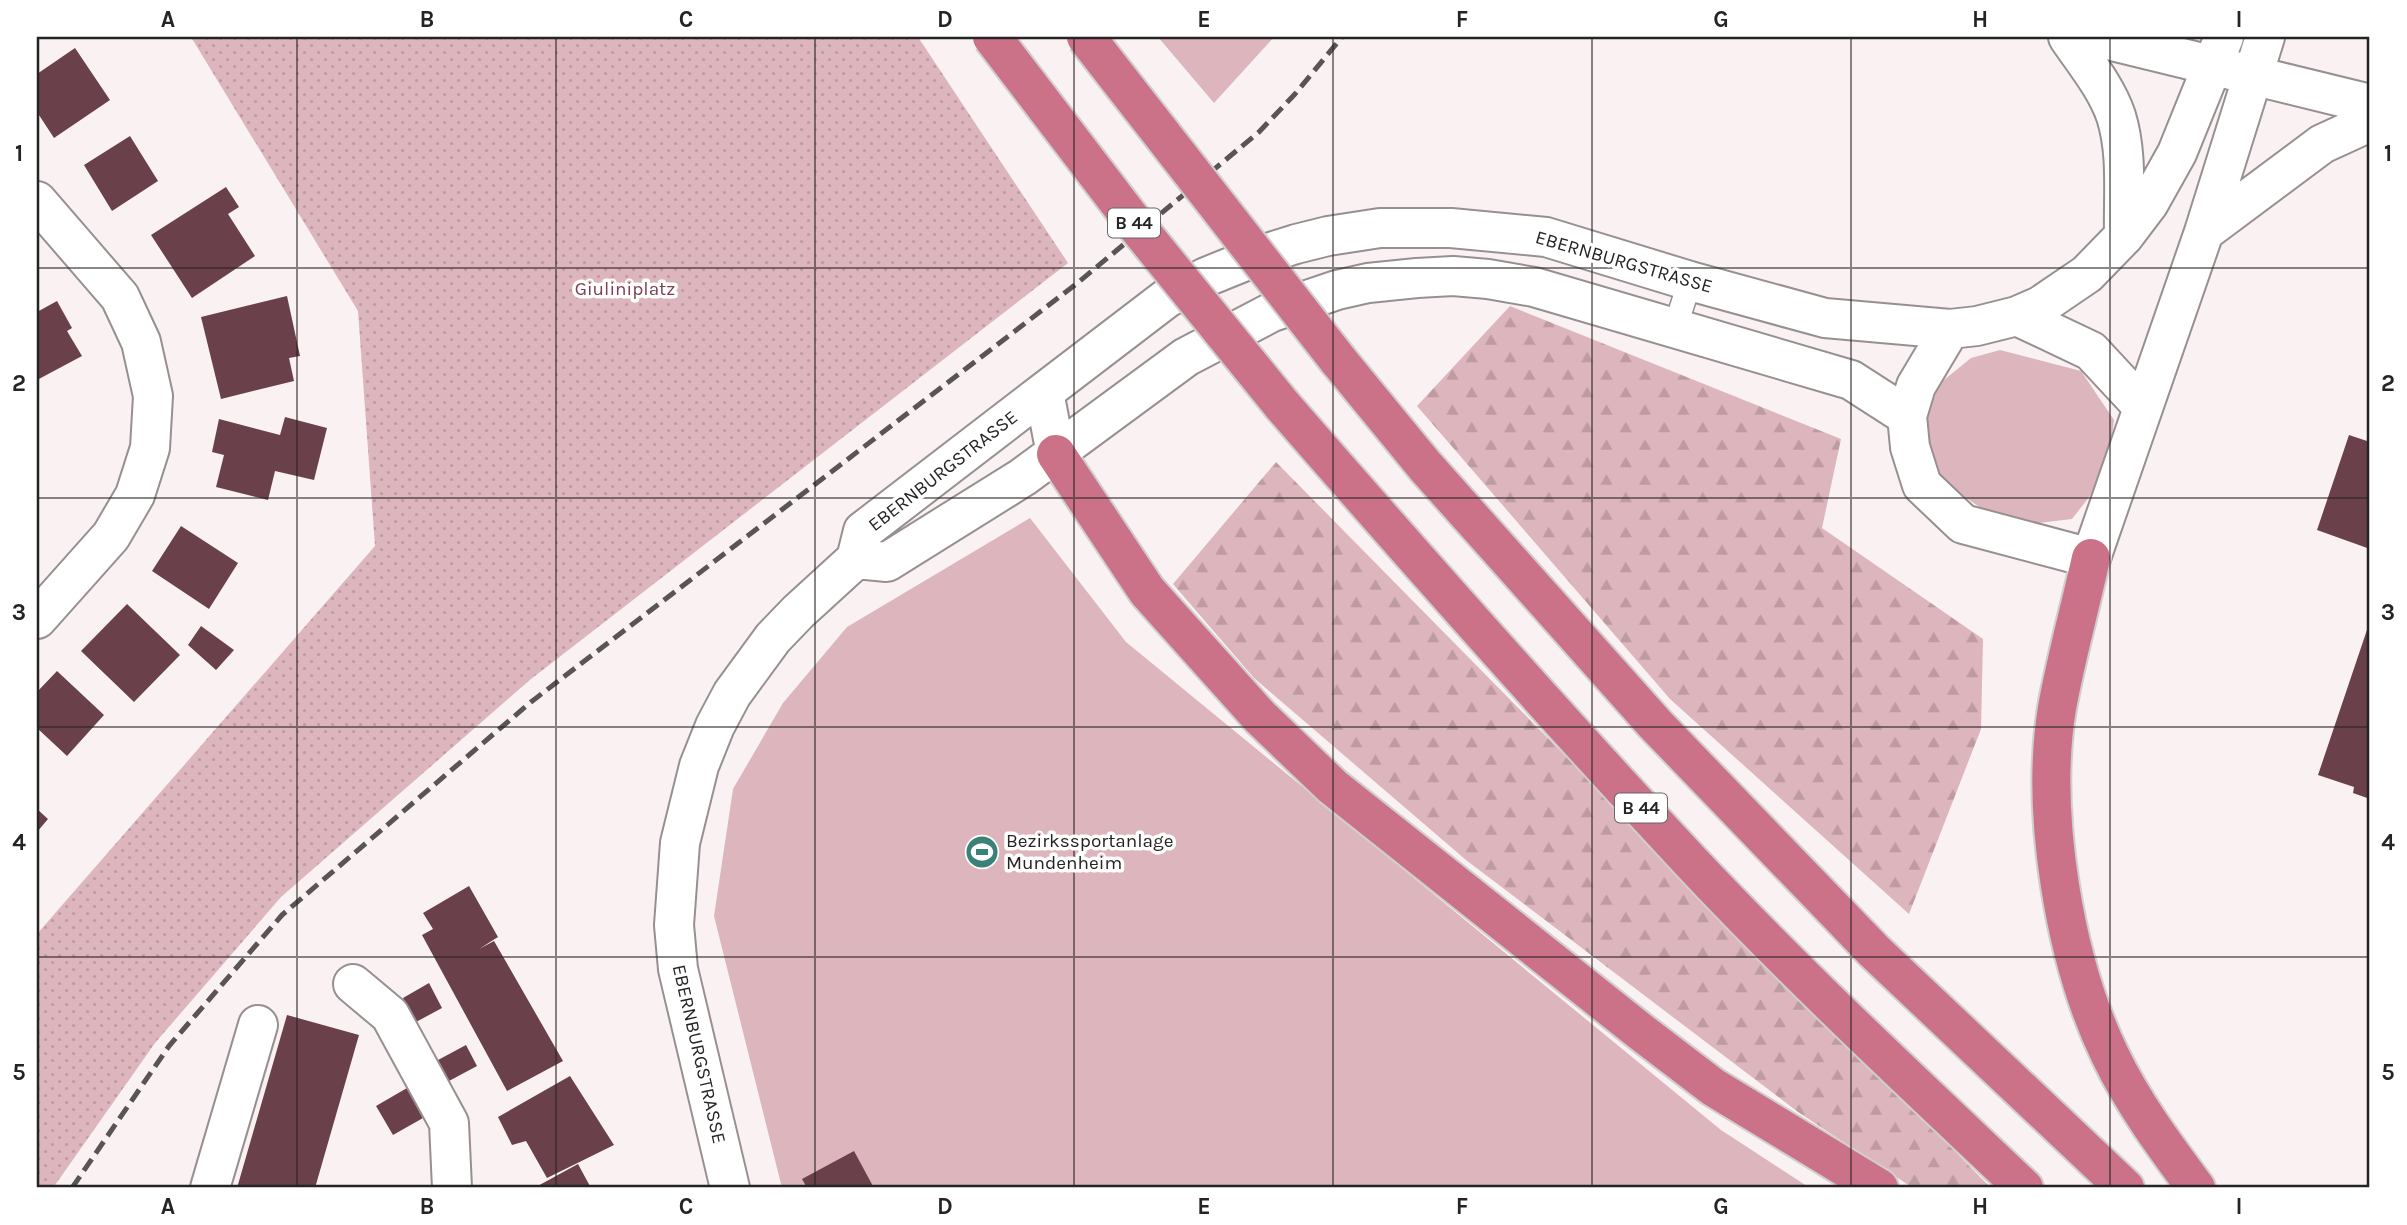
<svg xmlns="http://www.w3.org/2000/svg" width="2407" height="1225" viewBox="0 0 2407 1225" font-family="Karla,sans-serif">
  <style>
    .green { fill: #ddb5bc }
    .forest { fill: url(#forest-firs) }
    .park { fill: url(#park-dots) }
    .building { fill: #6a404a }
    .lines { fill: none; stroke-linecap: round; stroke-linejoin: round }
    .lane-casing { stroke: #978f90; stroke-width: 26 }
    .street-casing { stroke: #978f90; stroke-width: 42 }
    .secondary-casing { stroke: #978f90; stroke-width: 42 }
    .highway-casing { stroke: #cfcfcf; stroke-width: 42 }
    .lane { stroke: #fff; stroke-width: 23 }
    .street { stroke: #fff; stroke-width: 38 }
    .secondary { stroke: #fff; stroke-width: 38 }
    .highway { stroke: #cc7288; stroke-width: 38 }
    .rail { stroke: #595455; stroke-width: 5; stroke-dasharray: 14 7; stroke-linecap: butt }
    .highway-bridge-casing { stroke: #cfcfcf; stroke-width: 42; stroke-linecap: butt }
    .highway-bridge { stroke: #cc7288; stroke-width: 38 }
    .grid { fill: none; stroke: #262323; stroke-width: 2; stroke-opacity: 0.55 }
    .labels { text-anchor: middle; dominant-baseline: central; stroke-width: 7; stroke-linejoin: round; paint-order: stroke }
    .shield { fill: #fff; stroke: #676565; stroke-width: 2 }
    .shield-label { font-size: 18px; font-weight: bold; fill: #262323 }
    .street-label { font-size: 19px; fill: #262323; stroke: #fff }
    .park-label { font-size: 19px; fill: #7d3e4e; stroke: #fff }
    .poi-label { font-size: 19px; fill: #262323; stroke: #fff; text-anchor: start }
    .neatline { fill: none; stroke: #262323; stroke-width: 2.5 }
    .grid-label { font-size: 23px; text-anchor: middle; font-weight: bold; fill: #262323 }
  </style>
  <defs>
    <pattern id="forest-firs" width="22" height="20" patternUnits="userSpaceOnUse" patternTransform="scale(1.75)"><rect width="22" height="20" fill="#ddb5bc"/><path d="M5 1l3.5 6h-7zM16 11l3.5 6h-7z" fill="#be9ba1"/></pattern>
    <pattern id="park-dots" width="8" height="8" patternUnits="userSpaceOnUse" patternTransform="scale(1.75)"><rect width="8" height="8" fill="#ddb5bc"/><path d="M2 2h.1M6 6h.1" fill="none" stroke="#be9ba1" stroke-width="1.8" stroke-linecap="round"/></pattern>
  </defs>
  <rect width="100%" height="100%" fill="#faf1f3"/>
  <path class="green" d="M1158,37H1274L1214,103Z
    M2000,350L2081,371L2114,420L2107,474L2072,519L2029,524L1985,511L1940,479L1930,451L1927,419L1939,384L1971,358Z
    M1030,518L1126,642L1721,1130L1810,1188H782L714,916L733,789L783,703L847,627Z"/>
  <path class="forest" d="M1510,306L1841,439L1822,528L1983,639L1981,729L1909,914L1670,699L1417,406Z
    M1276,462L1991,1188H1913L1798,1112L1466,860L1254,678L1173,584Z"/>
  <path class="park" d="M191,37H918L1068,263L531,679L281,897L155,1043L53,1188H37V934L375,546L358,311Z"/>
  <path class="building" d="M75,48L110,100L54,138L37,112V74Z
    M130,136L158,181L112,211L84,165Z
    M226,187L239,207L228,214L255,256L192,298L151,235Z
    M287,296L300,356L289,358L294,381L221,399L201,317Z
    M57,301L72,328L67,331L82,356L37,380V312Z
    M285,417L327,428L314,480L275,471L268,500L216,487L224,455L212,452L219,419L280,435Z
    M2349,435L2370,442V549L2317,530Z
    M181,526L238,563L209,609L152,571Z
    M127,604L180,655L134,702L81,651Z
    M2370,621V799L2353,793L2354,787L2318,775Z
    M201,626L234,650L216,670L188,645Z
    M57,671L104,715L67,756L37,728V692Z
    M37,809L48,819L37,832Z
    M469,886L498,937L479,949L494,941L563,1061L507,1091L422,935L433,929L423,913Z
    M429,983L442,1008L416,1022L403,998Z
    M287,1015L359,1035L315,1188H237Z
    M466,1045L477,1066L449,1081L438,1060Z
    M570,1076L614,1145L547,1178L526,1141L512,1145L498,1117Z
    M407,1088L423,1118L393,1135L376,1106Z
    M854,1151L874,1188H807L802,1179Z
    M578,1164L591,1188H534Z"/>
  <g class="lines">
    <defs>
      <path id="lane" d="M1675,328L1690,281"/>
      <path id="street" d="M2068,37C2085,62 2106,87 2116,116C2128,154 2123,196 2124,236
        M37,201L120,297L141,342L153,396L150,448L135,495L111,536L37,619
        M2204,232L2322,144L2370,122
        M2017,316L2091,351L2143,407
        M1950,329L1916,386L1907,416L1910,447L1922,485L1963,524L2091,558L2204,232L2265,37
        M1056,454L1044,392L1167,298L1206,277L1258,256L1296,244L1328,236L1380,228H1451L1546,237L1690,281L1825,318L1950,329L1977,326L2017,316L2040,306L2087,274L2124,236L2149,203L2177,153L2224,37
        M856,559L887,562L1023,477L1186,357L1272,312L1337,290L1368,283L1417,278L1453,276L1488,279L1534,287L1851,380L1907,416
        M353,984L390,1015L449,1123L452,1188
        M210,1188L258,1025
        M730,1188L678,969L674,925L680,843L699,766L715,726L732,694L773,638L798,612L856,559L863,531L1044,392"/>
      <path id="secondary" d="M2096,37L2370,104"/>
      <path id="highway" d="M1338,360L1425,466L1655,724L1874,951L2125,1188
        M1282,405C1416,559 1551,712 1691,862C1797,975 1911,1081 2024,1188
        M1056,454L1147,591L1260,717L1333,787L1641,1032L1713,1087L1879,1188
        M2091,558C2080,608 2066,658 2057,708C2040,812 2064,960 2110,1055C2133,1103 2164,1145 2196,1188"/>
    </defs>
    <use href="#lane" class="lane-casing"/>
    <use href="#street" class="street-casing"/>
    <use href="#secondary" class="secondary-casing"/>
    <use href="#highway" class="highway-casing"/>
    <use href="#lane" class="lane"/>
    <use href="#street" class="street"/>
    <use href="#secondary" class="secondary"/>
    <use href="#highway" class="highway"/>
    <path class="rail" d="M72,1188L169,1046L282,915L531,702L1075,285L1259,132L1295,94L1342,37"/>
    <defs>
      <path id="highway-bridge" d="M992,37L1135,224L1282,405
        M1086,37L1338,360"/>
    </defs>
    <use href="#highway-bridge" class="highway-bridge-casing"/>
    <use href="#highway-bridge" class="highway-bridge"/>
  </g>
  <path class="grid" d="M297,37V1188M556,37V1188M815,37V1188M1074,37V1188M1333,37V1188M1592,37V1188M1851,37V1188M2110,37V1188M37,268H2370M37,498H2370M37,727H2370M37,957H2370"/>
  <defs>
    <symbol id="stadium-disc" viewBox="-11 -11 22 22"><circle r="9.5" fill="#3a8178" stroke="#fff"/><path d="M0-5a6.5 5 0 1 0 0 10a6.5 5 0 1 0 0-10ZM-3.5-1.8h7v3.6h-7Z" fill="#fff"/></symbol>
  </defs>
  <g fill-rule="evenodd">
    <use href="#stadium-disc" x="963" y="833" width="38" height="38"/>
  </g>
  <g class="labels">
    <g class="shield">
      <rect x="1108" y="208.5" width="52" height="29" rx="5"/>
      <rect x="1615" y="793.5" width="52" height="29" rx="5"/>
    </g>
    <g class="shield-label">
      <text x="1134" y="223">B 44</text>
      <text x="1641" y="808">B 44</text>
    </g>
    <g class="street-label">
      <text transform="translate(1624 262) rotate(16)">EBERNBURGSTRASSE</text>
      <text transform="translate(943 471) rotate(-38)">EBERNBURGSTRASSE</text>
      <text transform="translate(699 1054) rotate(77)">EBERNBURGSTRASSE</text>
    </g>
    <g class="park-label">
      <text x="625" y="289">Giuliniplatz</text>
    </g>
    <g class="poi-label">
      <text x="1006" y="841">Bezirkssportanlage<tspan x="1006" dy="22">Mundenheim</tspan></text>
    </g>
  </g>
  <rect width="2407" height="1225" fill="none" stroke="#ffffff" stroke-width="77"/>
  <rect x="38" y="38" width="2330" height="1148" class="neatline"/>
  <g class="grid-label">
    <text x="168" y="27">A</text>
    <text x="427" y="27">B</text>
    <text x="686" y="27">C</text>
    <text x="945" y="27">D</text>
    <text x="1204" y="27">E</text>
    <text x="1462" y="27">F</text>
    <text x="1721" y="27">G</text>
    <text x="1980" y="27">H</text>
    <text x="2239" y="27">I</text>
    <text x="19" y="161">1</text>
    <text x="2388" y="161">1</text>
    <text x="19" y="391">2</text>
    <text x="2388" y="391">2</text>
    <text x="19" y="620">3</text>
    <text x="2388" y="620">3</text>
    <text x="19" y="850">4</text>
    <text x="2388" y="850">4</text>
    <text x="19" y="1080">5</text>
    <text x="2388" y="1080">5</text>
    <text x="168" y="1214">A</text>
    <text x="427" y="1214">B</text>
    <text x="686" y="1214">C</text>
    <text x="945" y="1214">D</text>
    <text x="1204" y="1214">E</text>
    <text x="1462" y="1214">F</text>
    <text x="1721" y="1214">G</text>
    <text x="1980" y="1214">H</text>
    <text x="2239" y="1214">I</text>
  </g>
</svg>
